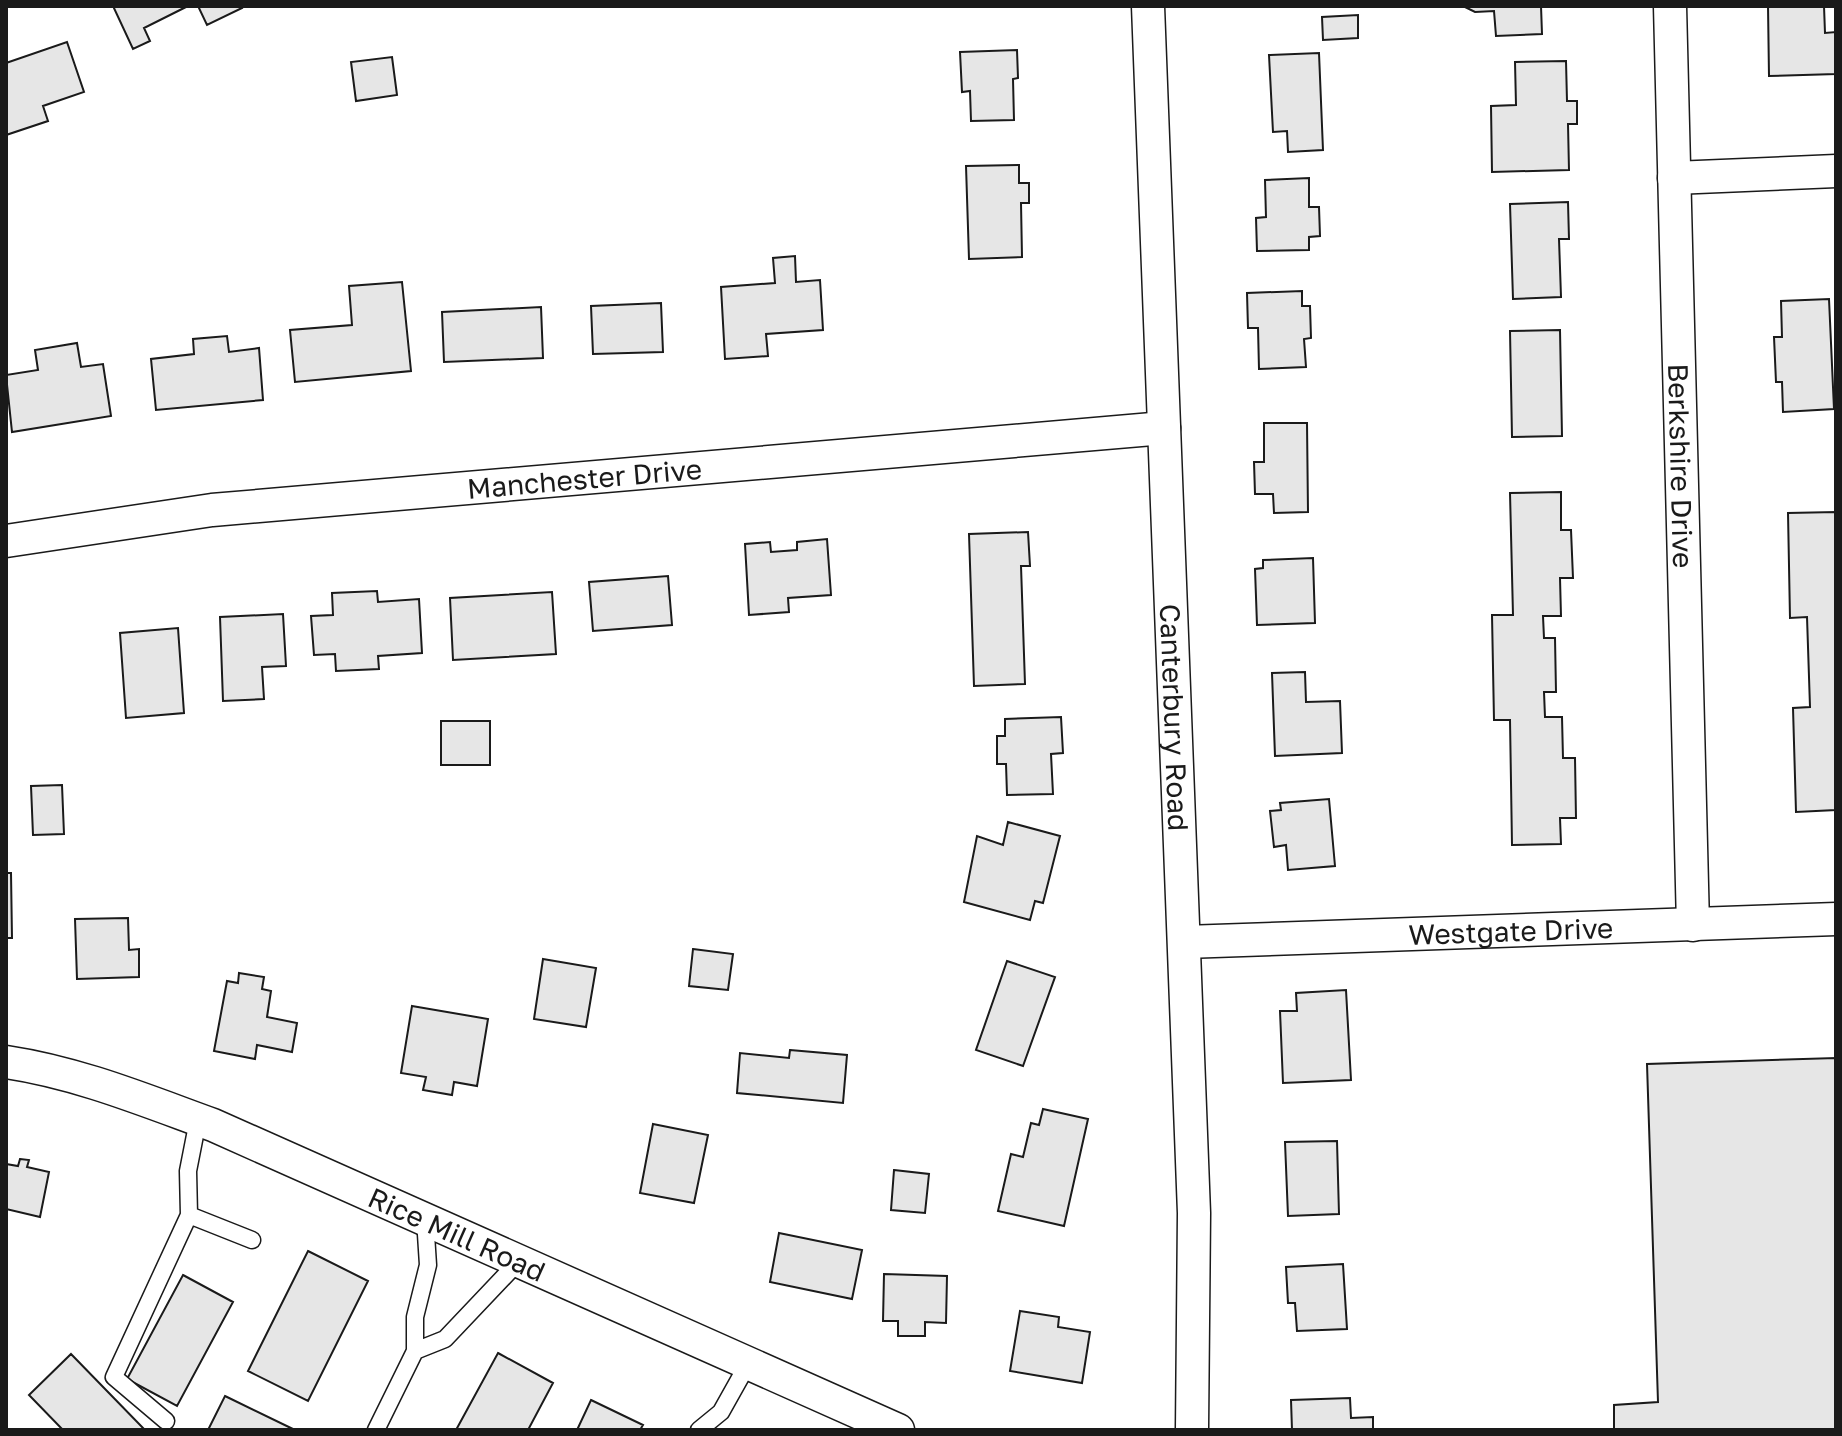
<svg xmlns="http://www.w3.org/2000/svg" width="1842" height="1436" viewBox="0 0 1842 1436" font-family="'Golos Text',sans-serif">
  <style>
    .building { fill: #e6e6e6; stroke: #1a1a1a; stroke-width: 2 }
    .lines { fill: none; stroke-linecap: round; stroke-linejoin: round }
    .lane-casing { stroke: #1a1a1a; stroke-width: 19 }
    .street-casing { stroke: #1a1a1a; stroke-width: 35 }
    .lane { stroke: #fff; stroke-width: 16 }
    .street { stroke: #fff; stroke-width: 32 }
    .labels { text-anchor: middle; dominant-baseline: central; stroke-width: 6; stroke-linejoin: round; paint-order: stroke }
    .street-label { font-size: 28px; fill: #1a1a1a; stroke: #fff }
  </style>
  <rect width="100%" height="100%" fill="#fff"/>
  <path class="building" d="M113,6H188L144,28L150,41L133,49Z
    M198,6H241L242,8L207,25Z
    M1463,6H1541L1542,34L1496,36L1494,11L1475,12Z
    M1768,6H1824L1825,33L1836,32V74L1769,76Z
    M1358,15V38L1323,40L1322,17Z
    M67,42L84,92L43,106L48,121L6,135V63Z
    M1017,50L1018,78L1013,79L1014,120L971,121L970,91L962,92L960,52Z
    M1319,53L1323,150L1288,152L1287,131L1273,132L1269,55Z
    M392,57L397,95L356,101L351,62Z
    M1566,61L1567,101H1577V124H1568L1569,170L1492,172L1491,106L1516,105L1515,62Z
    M1019,165V183H1029V203H1021L1022,257L969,259L966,166Z
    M1309,178V207H1319L1320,236L1309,237V250L1257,251L1256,218L1266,217L1265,180Z
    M1568,202L1569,239H1559L1561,297L1513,299L1510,204Z
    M795,256L796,282L820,280L823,330L766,334L768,356L725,359L721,287L775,283L773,258Z
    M402,282L411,371L295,382L290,330L352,325L349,286Z
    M1302,291V306H1310L1311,338L1304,339L1306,367L1259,369L1258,328H1248L1247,293Z
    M1829,299L1834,409L1783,412L1782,382H1776L1774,337H1782L1781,301Z
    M661,303L663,352L593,354L591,306Z
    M541,307L543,358L444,362L442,312Z
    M1560,330L1562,436L1512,437L1510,331Z
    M227,336L229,352L259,348L263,400L156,410L151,359L194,354L193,339Z
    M77,343L81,367L103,364L111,416L12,432L6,375L38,370L35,350Z
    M1264,423H1307L1308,512L1274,513L1273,494H1255L1254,462H1264Z
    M1561,492V530H1571L1573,578H1560L1561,616H1543L1544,638H1555L1556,692H1544L1545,717H1562L1563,758H1575L1576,818H1560L1561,844L1512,845L1510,720H1494L1492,615H1513L1510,493Z
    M1836,512V810L1796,812L1793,708L1810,707L1807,617L1790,618L1788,513Z
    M1028,532L1030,566H1021L1025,684L974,686L969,534Z
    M827,539L831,595L788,598L789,612L749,615L745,544L770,542L771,552L797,550V542Z
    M1313,558L1315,623L1257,625L1255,569L1263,568V560Z
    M668,576L672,625L593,631L589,582Z
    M377,591L378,602L419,599L422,653L378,656L379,669L336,671L335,654L314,655L311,616L333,615L332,593Z
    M552,592L556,654L453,660L450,598Z
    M283,614L286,666L262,667L264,699L223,701L220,617Z
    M178,628L184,713L126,718L120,633Z
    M1305,672L1306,702L1340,701L1342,753L1275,756L1272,673Z
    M1061,717L1063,753L1051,754L1053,794L1007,795L1006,764H997V736H1005V719Z
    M441,721H490V765H441Z
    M62,785L64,834L33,835L31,786Z
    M1329,799L1335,866L1288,870L1286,845L1274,847L1270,811L1281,810L1280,803Z
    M1008,822L1060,836L1043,903L1035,901L1030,920L964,902L977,836L1003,845Z
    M6,873H11L12,938H6Z
    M128,918L129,950L139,949V977L77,979L75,919Z
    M693,949L733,954L728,990L689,986Z
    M543,959L596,968L586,1027L534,1019Z
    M1007,961L1055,977L1023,1066L976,1050Z
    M239,973L264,977L262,989L271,991L267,1017L297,1023L292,1052L257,1045L255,1059L214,1051L227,981L238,983Z
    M1346,990L1351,1080L1283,1083L1280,1011H1297L1296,993Z
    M412,1006L488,1019L477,1086L454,1082L452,1095L423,1090L426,1077L401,1073Z
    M790,1050L847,1055L843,1103L737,1093L740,1053L789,1058Z
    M1836,1058V1430H1614V1405L1658,1402L1647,1064Z
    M1043,1109L1088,1119L1064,1226L998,1211L1011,1154L1023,1157L1031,1123L1039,1125Z
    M653,1124L708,1135L694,1203L640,1193Z
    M1337,1141L1339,1214L1288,1216L1285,1142Z
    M20,1159L29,1160L27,1167L49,1172L40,1217L6,1209V1164L18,1166Z
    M894,1170L929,1174L925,1213L891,1210Z
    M779,1233L862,1250L852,1299L770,1282Z
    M308,1251L368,1281L308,1401L248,1371Z
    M1343,1264L1347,1329L1297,1331L1295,1303H1288L1286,1267Z
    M884,1274L947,1276L946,1323L925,1322V1336H898V1321H883Z
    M183,1275L233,1302L177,1406L127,1379Z
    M1020,1311L1059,1317L1058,1327L1090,1332L1082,1383L1010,1371Z
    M498,1353L553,1383L528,1430H456Z
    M71,1354L145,1430H63L29,1395Z
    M225,1396L295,1430H208Z
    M1350,1398L1351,1418L1373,1417V1430H1292L1291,1400Z
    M591,1400L643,1425L640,1430H577Z"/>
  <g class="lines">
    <defs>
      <path id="lane" d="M189,1215L252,1240
        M425,1219L428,1265L415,1317V1351L445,1339L519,1261
        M166,1421L114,1377L189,1215L188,1171L198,1120
        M376,1430L415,1351
        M699,1430L721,1412L749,1362"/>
      <g id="street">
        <path id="s1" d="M1148,6L1194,1213L1192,1430"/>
        <path id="s2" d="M1670,6L1693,925"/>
        <path d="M1674,178L1836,171"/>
        <path id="s3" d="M6,541L212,510L1164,428"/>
        <path id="s4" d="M1185,942L1836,919"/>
        <path id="s5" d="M6,1062C79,1073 144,1100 213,1125L898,1430"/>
      </g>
    </defs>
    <use href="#lane" class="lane-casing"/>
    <use href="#street" class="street-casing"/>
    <use href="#lane" class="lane"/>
    <use href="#street" class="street"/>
  </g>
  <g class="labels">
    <g class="street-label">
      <text stroke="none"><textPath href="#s2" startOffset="460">Berkshire Drive</textPath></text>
      <text stroke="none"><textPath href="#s3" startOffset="582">Manchester Drive</textPath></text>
      <text stroke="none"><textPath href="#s1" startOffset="712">Canterbury Road</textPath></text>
      <text stroke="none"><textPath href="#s4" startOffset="326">Westgate Drive</textPath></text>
      <text stroke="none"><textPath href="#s5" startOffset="484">Rice Mill Road</textPath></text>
    </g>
  </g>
  <rect width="1842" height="1436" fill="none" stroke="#1a1a1a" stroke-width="16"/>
</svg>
